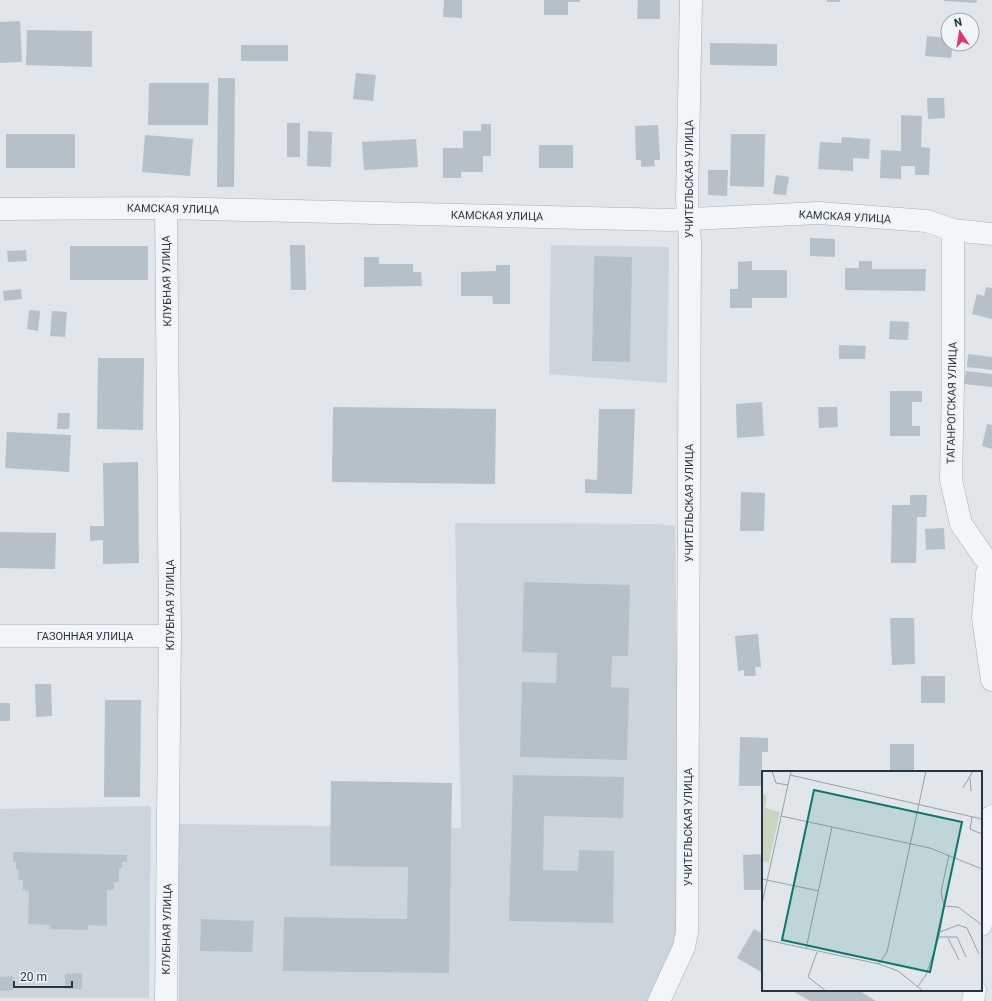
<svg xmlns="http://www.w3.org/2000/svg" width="992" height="1001" viewBox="0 0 992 1001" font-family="Roboto,sans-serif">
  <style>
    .built { fill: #cdd5dc }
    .building { fill: #b6c0c8 }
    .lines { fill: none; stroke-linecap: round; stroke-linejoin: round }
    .minor-casing { stroke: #a5aeb5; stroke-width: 23 }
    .minor { stroke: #f3f6f8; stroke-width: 22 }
    .labels { text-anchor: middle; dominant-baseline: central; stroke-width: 3; stroke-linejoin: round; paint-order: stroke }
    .street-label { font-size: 11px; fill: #273643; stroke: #f0f4f7 }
    .inset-road { fill: none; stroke: #96a0a7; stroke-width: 1 }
    .view { fill: #0f766e; fill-opacity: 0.15; stroke: #0f766e; stroke-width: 2 }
    .inset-edge { fill: none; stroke: #273643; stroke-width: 2 }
  </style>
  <rect width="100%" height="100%" fill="#e0e6ea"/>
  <path class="built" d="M551,245L669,247L667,383L549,374Z
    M455,523L658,524L675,526L679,828L678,931L675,943L649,1001H179V824L461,828Z
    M151,806L149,998H0V809Z"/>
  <path class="building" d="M444,0H462V18L443,17Z
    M544,0H580V2H568V15H544Z
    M638,0H660V19H637Z
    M827,0H840V2H827Z
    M944,0H977L976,3L944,1Z
    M20,21L22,62L0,63V22Z
    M27,30L92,31V67L26,65Z
    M927,36L948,38V44H953L951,58L925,56Z
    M710,43L777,44V66L710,65Z
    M241,45H288V61H241Z
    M356,73L376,75L373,101L353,99Z
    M218,78H235L234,187H217Z
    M149,83H209L208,125H148Z
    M927,98H944L945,118L928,119Z
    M901,115L922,116L921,147L930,148L929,175H915V166H901V179L880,178L881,150L901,151Z
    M287,123H300V157H287Z
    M481,124H491V156H483V172H461V178H443V148H463V131H481Z
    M658,125L660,160H654L655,166L641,167V160H636L635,126Z
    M308,131L332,132L331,167L307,166Z
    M6,134H75V168H6Z
    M731,134H765L764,187L730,186Z
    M145,135L193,139L190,176L142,172Z
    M842,137L870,139L869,159L853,158V171L818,169L820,142L841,143Z
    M416,139L418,167L364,170L362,142Z
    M539,145H573V168H539Z
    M708,170H728L727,196L708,195Z
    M776,175L789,177L786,195L773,194Z
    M810,238L835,239V257L810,256Z
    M290,245H305L306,290H291Z
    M70,246H148V280H70Z
    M26,250L27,261L8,262L7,251Z
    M594,256L632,257L630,362L592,361Z
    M364,257H379V264H413V272H421L422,286L364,287Z
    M752,261V270H787V298H752V308H730V289H738V262Z
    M859,261H872V269H926L925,291L845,290V268H859Z
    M496,265H510V304H493L492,296H461V272L496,271Z
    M986,287L992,288V319L972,314L977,294L984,296Z
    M21,289L22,299L4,301L3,291Z
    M29,310L40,311L38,331L27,329Z
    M52,311L67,312L65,337L50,336Z
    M890,321L909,322L908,340L889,339Z
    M839,345L866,346L865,359H839Z
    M968,354L992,357V370L967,367Z
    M98,358H144L143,430L97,429Z
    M966,371L992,374V387L964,384Z
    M890,391H922V402H912V426H920V436H890Z
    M762,402L764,436L737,438L736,404Z
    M333,407L496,409L495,484L332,482Z
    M818,407H837L838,427L819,428Z
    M599,409H635L632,494L585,493V479L597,480Z
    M58,413H70L69,429H57Z
    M987,424L992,425V449L982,446Z
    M7,432L71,435L69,472L5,468Z
    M138,462L139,563L103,564V540L90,541V526H104L103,463Z
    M741,492L765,493L764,531H740Z
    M910,495H927L926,517H917L916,563H891L892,505H910Z
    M944,528L945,549L926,550L925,529Z
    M0,532L56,533L55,569L0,568Z
    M524,582L630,585L628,656H612L611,687L629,688L627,760L520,757L522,682L556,683L557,653L522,652Z
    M890,618H914L915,664L892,665Z
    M758,634L761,667H755L756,676H744V670L738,671L735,636Z
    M921,676H945V703H921Z
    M35,684H51L52,716L36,717Z
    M105,700H141L140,797H104Z
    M0,703H10V721H0Z
    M740,737L768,738V752H762V773H763V786H739Z
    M890,744H914V772H890Z
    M513,775L624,777L623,818L544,816L543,870L578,871L579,850L614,851L613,923L509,921Z
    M331,781L452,783L449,973L283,971L284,917L407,919L408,867L330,866Z
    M13,852L127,855V862H122V868H119V882H114V890H107V926L88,925V930L50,929V925L28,924L29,891L23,890V880H18L19,870H16V862H13Z
    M763,854V890H744L743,855Z
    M201,919L254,921L252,952L200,951Z
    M754,929L763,934V973L737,958Z
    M82,973V989H65V974Z
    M13,976V990L0,991V977Z
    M791,990H858L876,1001H810Z"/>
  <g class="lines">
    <defs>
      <path id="minor" d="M0,209L166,208L671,220L819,213L927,221L953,230L992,234
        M953,230V385L951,480L961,524L984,557L992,563
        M992,564L987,573L983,618L992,680
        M0,636H170
        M981,925L992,816
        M166,1001L170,636L166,208
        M659,1001L684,947L687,932L690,242L687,201L691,0
        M973,1001L975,990"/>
    </defs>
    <use href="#minor" class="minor-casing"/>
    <use href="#minor" class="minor"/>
  </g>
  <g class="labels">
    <g class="street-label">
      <text transform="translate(689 179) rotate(-90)">УЧИТЕЛЬСКАЯ УЛИЦА</text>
      <text transform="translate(173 209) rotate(1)">КАМСКАЯ УЛИЦА</text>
      <text transform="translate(497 216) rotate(1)">КАМСКАЯ УЛИЦА</text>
      <text transform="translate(845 217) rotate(3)">КАМСКАЯ УЛИЦА</text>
      <text transform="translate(167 281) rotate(-91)">КЛУБНАЯ УЛИЦА</text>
      <text transform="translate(952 403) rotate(-89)">ТАГАНРОГСКАЯ УЛИЦА</text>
      <text transform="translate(689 503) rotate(-90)">УЧИТЕЛЬСКАЯ УЛИЦА</text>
      <text transform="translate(170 605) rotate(-90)">КЛУБНАЯ УЛИЦА</text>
      <text x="85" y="636">ГАЗОННАЯ УЛИЦА</text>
      <text transform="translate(688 827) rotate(-90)">УЧИТЕЛЬСКАЯ УЛИЦА</text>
      <text transform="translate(167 929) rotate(-89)">КЛУБНАЯ УЛИЦА</text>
    </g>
  </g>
  <g transform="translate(762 771)">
    <rect width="220" height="220" fill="#e0e6ea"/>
    <path d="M0,22L5,25L3,37L18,41L7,91L0,90Z" fill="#c9d5c0"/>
    <path class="inset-road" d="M10,0L14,12L26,14M28,4L220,48M208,7L209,20M201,17L211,0M19,45L168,77L220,98M210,46L208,58L220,63M0,108L57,120M0,133L29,0M182,135L196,136L220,154M178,161L196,154L205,157L217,183M177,166H195L204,186M186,167L197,189M0,168L117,193L136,200L161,220M44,178L70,56M55,181L46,206L64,220M117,193L125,181L164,0M156,215L164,204L177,166L182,135L179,121L187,84"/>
    <path class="view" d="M52,19L200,51L168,201L20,169Z"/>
    <rect width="220" height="220" class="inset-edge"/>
  </g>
  <g transform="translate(960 32) rotate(348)"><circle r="19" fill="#f0f4f7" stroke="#a0a8af"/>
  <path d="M0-3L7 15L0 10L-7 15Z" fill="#db3970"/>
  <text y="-6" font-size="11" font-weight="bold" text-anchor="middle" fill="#273643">N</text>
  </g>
  <path d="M14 981v6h58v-6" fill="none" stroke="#273643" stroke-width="2"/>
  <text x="20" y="981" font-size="12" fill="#273643" stroke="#f0f4f7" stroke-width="3" paint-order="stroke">20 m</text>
</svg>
